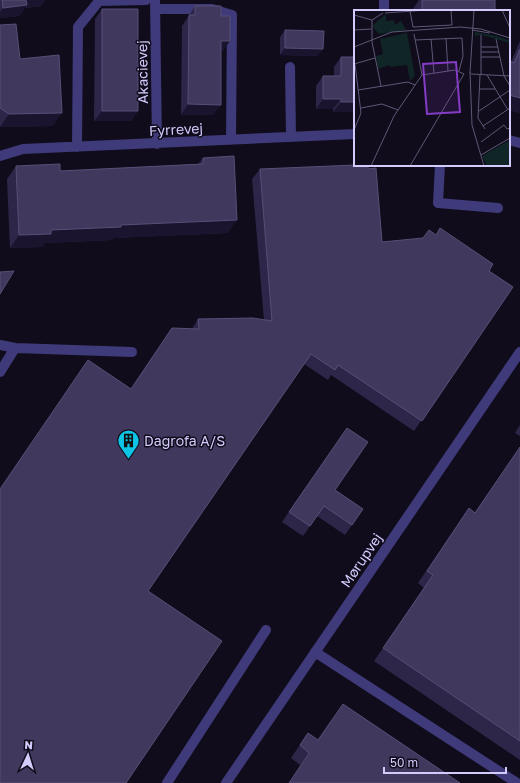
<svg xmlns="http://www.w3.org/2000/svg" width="520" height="783" viewBox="0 0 520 783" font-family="'Golos Text',sans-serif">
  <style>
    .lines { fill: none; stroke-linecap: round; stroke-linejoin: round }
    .minor { stroke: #3f3a79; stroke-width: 10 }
    .wall { fill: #2e2649 }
    .shaded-wall { fill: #1b142f }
    .building { fill: #40385d; stroke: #574f76 }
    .labels { text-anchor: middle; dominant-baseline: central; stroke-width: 3; stroke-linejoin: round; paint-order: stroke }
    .street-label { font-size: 14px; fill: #d3cbfc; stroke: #100c1c }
    .poi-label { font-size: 14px; fill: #d3cbfc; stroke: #100c1c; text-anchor: start }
    .inset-road { fill: none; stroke: #5e5876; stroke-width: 1 }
    .view { fill: #843cc5; fill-opacity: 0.15; stroke: #843cc5; stroke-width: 2 }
    .inset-edge { fill: none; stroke: #d3cbfc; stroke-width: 2 }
  </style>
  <rect width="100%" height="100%" fill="#100c1c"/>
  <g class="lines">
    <path class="minor" d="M155,0L157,144
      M155,9H212L232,15L231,140
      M384,11V0
      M290,67L291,137
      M509,140L520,143
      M77,147L78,27L99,1L146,0
      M0,156L23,149L355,134
      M440,165L438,203L498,208
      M0,345L15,348
      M0,372L15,348L132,352
      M315,652L517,783
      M167,783L266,630
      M226,783L520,352"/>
  </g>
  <path class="wall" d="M0,0H45L41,6L25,8L19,16L0,18Z
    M419,0H495V11H413V9Z
    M195,6L221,16L223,51H221L213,115H181L182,26Z
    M102,9L138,111L131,121H94L95,19Z
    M0,25L20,59L53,126L0,127Z
    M285,30L318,56L280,55V37Z
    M520,41V113L509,110L511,62Z
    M341,57H355V112H333V109H316V86L323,76H334V67Z
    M203,158L228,233L113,238L112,240L45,243L42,247L10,248L7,179L16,166L60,171L198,164Z
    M260,169L382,242L489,271L513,287L414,431L331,375L328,380L304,364L148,591L131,389L192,329L198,319L264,320L252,179Z
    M520,425V436L515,433Z
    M347,428L335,490L363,509L345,535L317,516L303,536L282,522Z
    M520,447V760L374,661L424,588L418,583L469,508L475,513Z
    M308,733L318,740L300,765L291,758Z"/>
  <path class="shaded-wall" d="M25,0H45L41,6L25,8L19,16L0,18V12L3,8Z
    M221,41H230L223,51H214Z
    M285,48L323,49L318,56L280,55Z
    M509,95L520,98V113L509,110Z
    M323,99H341L333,109H316Z
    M341,102H355V112H333Z
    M188,104L221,105L213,115H181Z
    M102,111H138L131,121H94Z
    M62,113L53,126L0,127L9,114Z
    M237,220L228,233L113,238L112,240L45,243L42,247L10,248L19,235L51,230L121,225Z"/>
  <path class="building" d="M2,0H26L27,5L3,8Z
    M422,0H495V11H422Z
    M195,6H221V16H230V41H221V105L188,104L189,15H195Z
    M102,9H138V111H102Z
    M16,24L20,59L59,55L62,113L9,114L0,108V25Z
    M285,30L324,31L323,49L285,48Z
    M520,49V98L509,95V61L514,63Z
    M341,57H355V102H341V99H323V76H341Z
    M234,156L237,220L121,225V227L51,230V234L19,235L16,166L60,164V171L203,164V158Z
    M355,165H368V169L376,168L382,242L423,238L429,230L436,235L440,228L493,264L489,271L513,287L422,421L338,365L335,370L311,354L148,591L222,641L126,783H0V489L88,360L131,389L172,328L199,329L198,319L253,318L272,321L260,169Z
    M14,271L0,294V272Z
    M347,428L368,442L335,490L363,509L352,525L324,506L310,526L289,512Z
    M520,447V741L383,648L433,575L427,571L469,508L475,513Z
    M343,704L460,783H289L309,753L300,745L308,733L318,740Z"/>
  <defs>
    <symbol id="building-pin" viewBox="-11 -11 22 30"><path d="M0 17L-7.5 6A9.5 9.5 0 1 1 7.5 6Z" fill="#0dc6e6" stroke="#100c1c"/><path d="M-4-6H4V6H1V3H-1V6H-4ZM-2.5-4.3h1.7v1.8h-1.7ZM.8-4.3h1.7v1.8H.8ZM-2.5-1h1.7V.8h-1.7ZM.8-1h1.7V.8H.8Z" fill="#111"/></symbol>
  </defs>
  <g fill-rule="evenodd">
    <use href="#building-pin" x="116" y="428" width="25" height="34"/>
  </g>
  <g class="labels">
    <g class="street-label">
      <text transform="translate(142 72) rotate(-91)">Akacievej</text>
      <text transform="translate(176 129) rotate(-3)">Fyrrevej</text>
      <text transform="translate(361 560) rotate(-56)">Mørupvej</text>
    </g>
    <g class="poi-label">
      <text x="144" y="440">Dagrofa A/S</text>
    </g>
  </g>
  <g transform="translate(354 10)">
    <rect width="156" height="156" fill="#100c1c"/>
    <path d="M32,4V11L40,10L41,15L47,11L52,20L25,24L19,17L20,14ZM121,22L143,26L156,31V33L128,25L121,26ZM53,23L61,66L56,71L53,55L36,57L35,55L24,59L22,46L29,44L26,29ZM156,130V156H133L128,146Z" fill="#102526"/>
    <path class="inset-road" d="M148,0L156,18M56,1L59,17L98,15L97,0M31,3L73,0M0,5L18,10M18,10V32L27,76M18,10L29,3M0,20L17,19M118,20L136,23M60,24L68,65M127,25V65M92,28L94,61M77,29L80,63M142,29L150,66L156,76M61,30L108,28L109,46L105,61M0,37L38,22L106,17L127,19L156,28M127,37H144M127,42H145M127,47H146M0,54L21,48M116,62L118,115L130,156M116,63L120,0M117,64L156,66M68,65L101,60L110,64M126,65L124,108L131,119M133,65L154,100M125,79H141M4,80L54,72L61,75M7,98L28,94L44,100M125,101L156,80M129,116L156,98M0,120L7,103L1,54M127,132L150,115L153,119L156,118M127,145L156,128M17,156L40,106L68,65M56,156L110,64"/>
    <path class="view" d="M102,52L106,102L73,104L69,54Z"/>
    <rect width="156" height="156" class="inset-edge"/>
  </g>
  <g transform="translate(28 755) rotate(4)" stroke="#100c1c" stroke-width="3" paint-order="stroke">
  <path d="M0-3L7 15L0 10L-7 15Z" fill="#d3cbfc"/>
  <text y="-6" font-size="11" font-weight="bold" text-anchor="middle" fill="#d3cbfc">N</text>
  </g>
  <path d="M384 767v6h122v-6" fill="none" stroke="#d3cbfc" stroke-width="2"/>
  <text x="390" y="767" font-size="12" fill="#d3cbfc" stroke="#100c1c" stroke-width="3" paint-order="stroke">50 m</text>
</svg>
